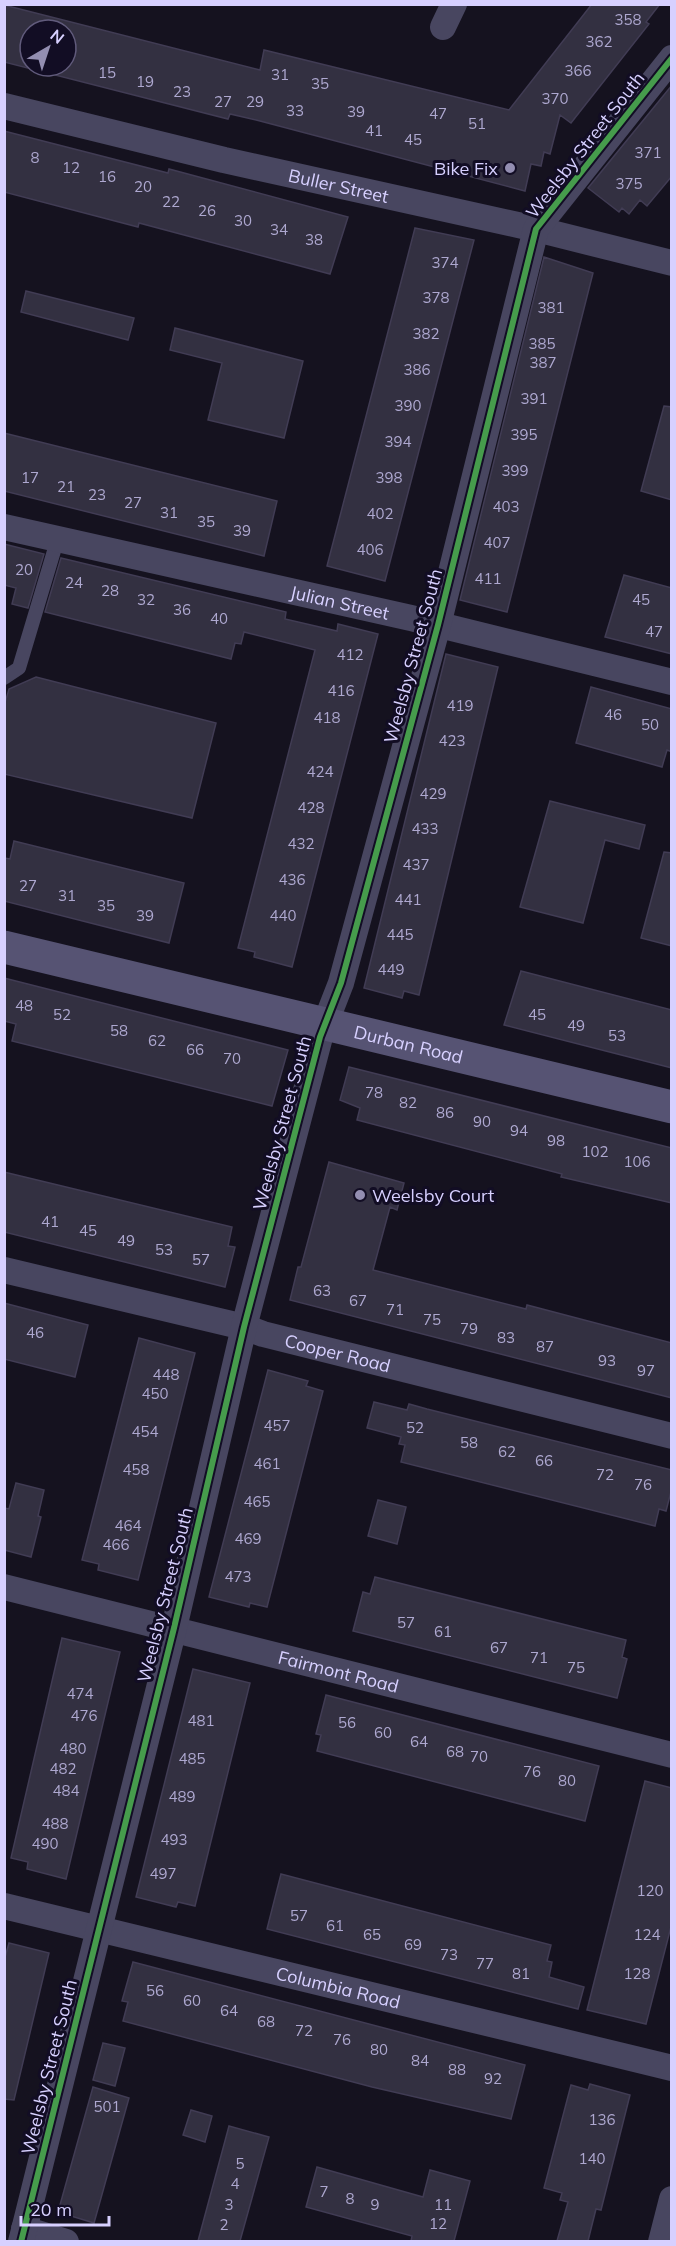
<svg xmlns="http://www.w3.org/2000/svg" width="676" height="2246" viewBox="0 0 676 2246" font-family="Mulish,sans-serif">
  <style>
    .building { fill: #333041; stroke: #413c54; stroke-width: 1.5; fill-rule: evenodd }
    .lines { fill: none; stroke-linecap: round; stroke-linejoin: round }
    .lane { stroke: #484660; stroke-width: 14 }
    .street { stroke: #484660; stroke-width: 26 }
    .secondary { stroke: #565373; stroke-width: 33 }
    .cycleway-casing { stroke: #120d24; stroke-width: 10 }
    .cycleway { stroke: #469c4c; stroke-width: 6 }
    .poi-dot { fill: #938eb1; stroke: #120d24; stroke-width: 2 }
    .labels { text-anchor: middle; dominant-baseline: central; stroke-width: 6; stroke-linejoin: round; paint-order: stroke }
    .number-label { font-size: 15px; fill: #aea8d0 }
    .street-label { font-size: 18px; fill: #d7d0ff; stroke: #120d24 }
    .poi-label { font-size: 18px; fill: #d7d0ff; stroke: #120d24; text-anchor: end }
  </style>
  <rect width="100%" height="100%" fill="#15121f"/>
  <path class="building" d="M592,4H660L646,22L649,24L571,123L560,115L550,154L544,152L541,166L531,164L525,191L260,121L230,114L228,119L4,62V5L260,70L264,50L509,110ZM30,30H66V66H30Z
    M672,85V176L647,206L640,200L629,214L622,208L619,212L588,188Z
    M4,131L168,173L169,169L348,217L330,274L139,223L138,227L4,192Z
    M415,228L474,240L385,581L327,566Z
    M544,257L593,273L507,612L460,600Z
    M26,291L134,318L128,340L21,312Z
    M175,328L303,361L284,438L208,420L222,363L170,350Z
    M664,406L672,407V500L641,491Z
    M4,433L277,501L264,556L4,491Z
    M4,544L44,554L28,608L12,604L16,588L4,585Z
    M61,558L286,612L285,619L337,631L338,624L378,634L292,967L254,957L255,952L238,948L315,650L244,632L241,644L235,643L231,659L45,612Z
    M624,575L672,588V654L605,637Z
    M446,654L498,667L419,995L404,991L402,998L364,988Z
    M36,677L216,723L192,818L4,774V706L9,689Z
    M591,687L672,709V752L667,750L662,767L576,743Z
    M550,801L645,825L639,849L605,840L583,923L520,907Z
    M14,841L184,883L169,943L4,901V858L10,859Z
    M664,852L672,853V946L641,938Z
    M521,971L672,1010V1068L504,1025Z
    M4,978L288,1050L272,1106L12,1041L16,1024L4,1021Z
    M349,1067L672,1148V1203L561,1177L562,1174L357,1120L360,1108L340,1100Z
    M329,1162L404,1183L397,1210L390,1207L373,1270L526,1309L527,1305L672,1343V1398L290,1300L298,1267H301Z
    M4,1172L232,1227L228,1246L235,1247L225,1287L4,1232Z
    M4,1303L88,1325L75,1377L4,1359Z
    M139,1338L195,1353L138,1580L98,1570L99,1564L82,1560Z
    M268,1370L308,1381L306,1386L323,1391L267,1607L250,1603L249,1607L209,1597Z
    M374,1402L407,1410L409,1404L427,1409L672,1470V1488L666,1511L659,1509L655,1526L401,1462L405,1445L399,1444L401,1437L367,1428Z
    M16,1483L44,1490L38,1516L41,1517L31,1557L4,1550V1508L9,1509Z
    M378,1500L406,1507L397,1544L368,1536Z
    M375,1577L626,1640L622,1657L627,1659L617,1698L353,1631L363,1592L370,1594Z
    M62,1638L120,1652L66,1879L27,1869L28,1862L11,1858Z
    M193,1669L250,1683L195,1906L178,1902L176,1907L136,1897Z
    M326,1695L599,1766L585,1821L317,1751L321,1735L316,1734Z
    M645,1781L672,1788V1923L646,2024L587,2010Z
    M281,1874L551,1945L547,1961L552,1962L549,1977L584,1987L578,2009L267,1929Z
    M9,1943L49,1953L14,2100L4,2099V1961Z
    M133,1962L525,2065L511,2119L372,2087L123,2021L128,2002L122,2001Z
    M103,2043L125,2048L115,2086L93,2080Z
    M590,2084L630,2095L601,2210L596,2209L588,2241H557L568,2202L560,2200L562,2193L544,2188L571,2085L588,2090Z
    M93,2087L129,2098L94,2223L58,2212Z
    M191,2110L212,2116L205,2142L183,2135Z
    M229,2126L269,2137L240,2241H198Z
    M317,2167L423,2197L430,2170L470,2181L454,2241H411L412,2236L306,2207Z"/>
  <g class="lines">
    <path class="lane" d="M4,678L19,668L57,541"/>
    <g class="street">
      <path d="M443,27L454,4"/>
      <path id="s1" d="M4,106L224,160L536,229L672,263"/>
      <path id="s2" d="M4,527L411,618L672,682"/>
      <path id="s3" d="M4,1270L244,1327L263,1334L672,1436"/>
      <path id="s4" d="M4,1587L672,1755"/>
      <path id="s5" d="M4,1906L672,2068"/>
      <path d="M24,2229L66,2242"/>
      <path d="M21,2242L174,1628L244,1327L320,1037L341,983L438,625L536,229L672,58"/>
      <path d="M661,2242L672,2199"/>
    </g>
    <path class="secondary" id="s6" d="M4,947L672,1107"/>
    <defs>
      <path id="cycleway" d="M21,2242L174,1628L244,1327L320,1037L341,983L438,625L536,229L672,58"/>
    </defs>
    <use href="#cycleway" class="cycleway-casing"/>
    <use href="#cycleway" class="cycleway"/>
  </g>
  <g class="poi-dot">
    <circle cx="510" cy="168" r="6"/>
    <circle cx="360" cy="1195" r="6"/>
  </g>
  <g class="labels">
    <g class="number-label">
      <text x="628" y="19">358</text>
      <text x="599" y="41">362</text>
      <text x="578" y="70">366</text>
      <text x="107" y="72">15</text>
      <text x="280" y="74">31</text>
      <text x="145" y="81">19</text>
      <text x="320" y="83">35</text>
      <text x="182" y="91">23</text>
      <text x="555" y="98">370</text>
      <text x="223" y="101">27</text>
      <text x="255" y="101">29</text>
      <text x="295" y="110">33</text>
      <text x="356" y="111">39</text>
      <text x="438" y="113">47</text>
      <text x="477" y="123">51</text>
      <text x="374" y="130">41</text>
      <text x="413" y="139">45</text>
      <text x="648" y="152">371</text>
      <text x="35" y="157">8</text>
      <text x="71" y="167">12</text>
      <text x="107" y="176">16</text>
      <text x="629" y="183">375</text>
      <text x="143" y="186">20</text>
      <text x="171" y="201">22</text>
      <text x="207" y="210">26</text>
      <text x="243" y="220">30</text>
      <text x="279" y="229">34</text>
      <text x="314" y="239">38</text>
      <text x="445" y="262">374</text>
      <text x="436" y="297">378</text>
      <text x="551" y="307">381</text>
      <text x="426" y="333">382</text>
      <text x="542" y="343">385</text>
      <text x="543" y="362">387</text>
      <text x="417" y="369">386</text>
      <text x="534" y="398">391</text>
      <text x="408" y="405">390</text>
      <text x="524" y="434">395</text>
      <text x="398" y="441">394</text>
      <text x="515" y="470">399</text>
      <text x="30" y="477">17</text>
      <text x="389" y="477">398</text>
      <text x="66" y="486">21</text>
      <text x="97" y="494">23</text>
      <text x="133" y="502">27</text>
      <text x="506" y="506">403</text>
      <text x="169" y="512">31</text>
      <text x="380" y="513">402</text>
      <text x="206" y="521">35</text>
      <text x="242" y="530">39</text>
      <text x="497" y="542">407</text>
      <text x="370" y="549">406</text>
      <text x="24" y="569">20</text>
      <text x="488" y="578">411</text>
      <text x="74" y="582">24</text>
      <text x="110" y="590">28</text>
      <text x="146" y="599">32</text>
      <text x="641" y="599">45</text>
      <text x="182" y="609">36</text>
      <text x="219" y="618">40</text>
      <text x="654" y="631">47</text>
      <text x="350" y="654">412</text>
      <text x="341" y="690">416</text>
      <text x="460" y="705">419</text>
      <text x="613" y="714">46</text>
      <text x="327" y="717">418</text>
      <text x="650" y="724">50</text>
      <text x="452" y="740">423</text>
      <text x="320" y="771">424</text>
      <text x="433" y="793">429</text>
      <text x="311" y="807">428</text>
      <text x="425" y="828">433</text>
      <text x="301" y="843">432</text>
      <text x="416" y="864">437</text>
      <text x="292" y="879">436</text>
      <text x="28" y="885">27</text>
      <text x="67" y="895">31</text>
      <text x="408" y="899">441</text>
      <text x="106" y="905">35</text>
      <text x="145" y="915">39</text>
      <text x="283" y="915">440</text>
      <text x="400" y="934">445</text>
      <text x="391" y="969">449</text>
      <text x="24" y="1005">48</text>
      <text x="62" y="1014">52</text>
      <text x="537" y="1014">45</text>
      <text x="576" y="1025">49</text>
      <text x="119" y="1030">58</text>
      <text x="617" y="1035">53</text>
      <text x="157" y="1040">62</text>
      <text x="195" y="1049">66</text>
      <text x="232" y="1058">70</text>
      <text x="374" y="1092">78</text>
      <text x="408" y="1102">82</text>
      <text x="445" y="1112">86</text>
      <text x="482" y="1121">90</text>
      <text x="519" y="1130">94</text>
      <text x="556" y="1140">98</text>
      <text x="595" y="1151">102</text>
      <text x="637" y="1161">106</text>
      <text x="50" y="1221">41</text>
      <text x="88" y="1230">45</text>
      <text x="126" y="1240">49</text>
      <text x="164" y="1249">53</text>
      <text x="201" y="1259">57</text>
      <text x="322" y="1290">63</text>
      <text x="358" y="1300">67</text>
      <text x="395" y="1309">71</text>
      <text x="432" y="1319">75</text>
      <text x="469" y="1328">79</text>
      <text x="35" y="1332">46</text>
      <text x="506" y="1337">83</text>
      <text x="545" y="1346">87</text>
      <text x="607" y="1360">93</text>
      <text x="646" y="1370">97</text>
      <text x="166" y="1374">448</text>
      <text x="155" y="1393">450</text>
      <text x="277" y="1425">457</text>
      <text x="415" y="1427">52</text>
      <text x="145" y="1431">454</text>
      <text x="469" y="1442">58</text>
      <text x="507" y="1451">62</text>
      <text x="544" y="1460">66</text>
      <text x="267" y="1463">461</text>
      <text x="136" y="1469">458</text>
      <text x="605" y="1474">72</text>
      <text x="643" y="1484">76</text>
      <text x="257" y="1501">465</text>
      <text x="128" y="1525">464</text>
      <text x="248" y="1538">469</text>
      <text x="116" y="1544">466</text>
      <text x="238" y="1576">473</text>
      <text x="406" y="1622">57</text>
      <text x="443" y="1631">61</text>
      <text x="499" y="1647">67</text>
      <text x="539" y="1657">71</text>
      <text x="576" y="1667">75</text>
      <text x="80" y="1693">474</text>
      <text x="84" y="1715">476</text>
      <text x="201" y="1720">481</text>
      <text x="347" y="1722">56</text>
      <text x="383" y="1732">60</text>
      <text x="419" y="1741">64</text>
      <text x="73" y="1748">480</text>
      <text x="455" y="1751">68</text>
      <text x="479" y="1756">70</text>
      <text x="192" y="1758">485</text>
      <text x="63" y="1768">482</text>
      <text x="532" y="1771">76</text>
      <text x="567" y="1780">80</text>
      <text x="66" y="1790">484</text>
      <text x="182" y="1796">489</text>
      <text x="55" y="1823">488</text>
      <text x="174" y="1839">493</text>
      <text x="45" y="1843">490</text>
      <text x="163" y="1873">497</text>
      <text x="650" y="1890">120</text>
      <text x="299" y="1915">57</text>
      <text x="335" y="1925">61</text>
      <text x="372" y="1934">65</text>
      <text x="647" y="1934">124</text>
      <text x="413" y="1944">69</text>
      <text x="449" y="1954">73</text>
      <text x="485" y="1963">77</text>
      <text x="521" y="1973">81</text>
      <text x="637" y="1973">128</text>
      <text x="155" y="1990">56</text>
      <text x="192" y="2000">60</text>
      <text x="229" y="2010">64</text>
      <text x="266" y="2021">68</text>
      <text x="304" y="2030">72</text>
      <text x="342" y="2039">76</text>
      <text x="379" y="2049">80</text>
      <text x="420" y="2060">84</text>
      <text x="457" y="2069">88</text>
      <text x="493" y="2078">92</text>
      <text x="107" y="2106">501</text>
      <text x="602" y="2119">136</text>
      <text x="592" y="2158">140</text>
      <text x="240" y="2163">5</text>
      <text x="235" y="2183">4</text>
      <text x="324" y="2191">7</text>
      <text x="350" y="2198">8</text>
      <text x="229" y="2204">3</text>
      <text x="375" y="2204">9</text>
      <text x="443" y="2204">11</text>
      <text x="438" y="2223">12</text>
      <text x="224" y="2224">2</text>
    </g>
    <g class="street-label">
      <text transform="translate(585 145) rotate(-52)">Weelsby Street South</text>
      <text stroke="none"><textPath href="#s1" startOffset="344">Buller Street</textPath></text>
      <text stroke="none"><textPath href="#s2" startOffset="344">Julian Street</textPath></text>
      <text transform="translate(413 656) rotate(-75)">Weelsby Street South</text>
      <text stroke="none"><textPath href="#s6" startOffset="416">Durban Road</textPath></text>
      <text transform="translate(282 1123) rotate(-75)">Weelsby Street South</text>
      <text stroke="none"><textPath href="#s3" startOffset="344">Cooper Road</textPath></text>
      <text transform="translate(165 1595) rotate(-76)">Weelsby Street South</text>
      <text stroke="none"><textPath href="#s4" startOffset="345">Fairmont Road</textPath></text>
      <text stroke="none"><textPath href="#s5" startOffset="344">Columbia Road</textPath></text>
      <text transform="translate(49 2067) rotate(-76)">Weelsby Street South</text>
    </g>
    <g class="poi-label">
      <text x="498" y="168">Bike Fix</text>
      <text x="372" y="1195" text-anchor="start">Weelsby Court</text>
    </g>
  </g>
  <rect width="676" height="2246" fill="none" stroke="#d7d0ff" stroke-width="12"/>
  <g transform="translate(48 48) rotate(39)"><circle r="28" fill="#120d24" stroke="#615b7c" stroke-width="1.5"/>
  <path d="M0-4.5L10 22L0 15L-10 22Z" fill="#938eb1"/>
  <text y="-9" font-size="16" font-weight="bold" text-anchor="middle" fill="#d7d0ff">N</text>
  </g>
  <path d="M21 2216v9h88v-9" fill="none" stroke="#d7d0ff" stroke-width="3"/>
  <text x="30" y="2216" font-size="18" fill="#d7d0ff" stroke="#120d24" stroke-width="4.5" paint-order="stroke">20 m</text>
</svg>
